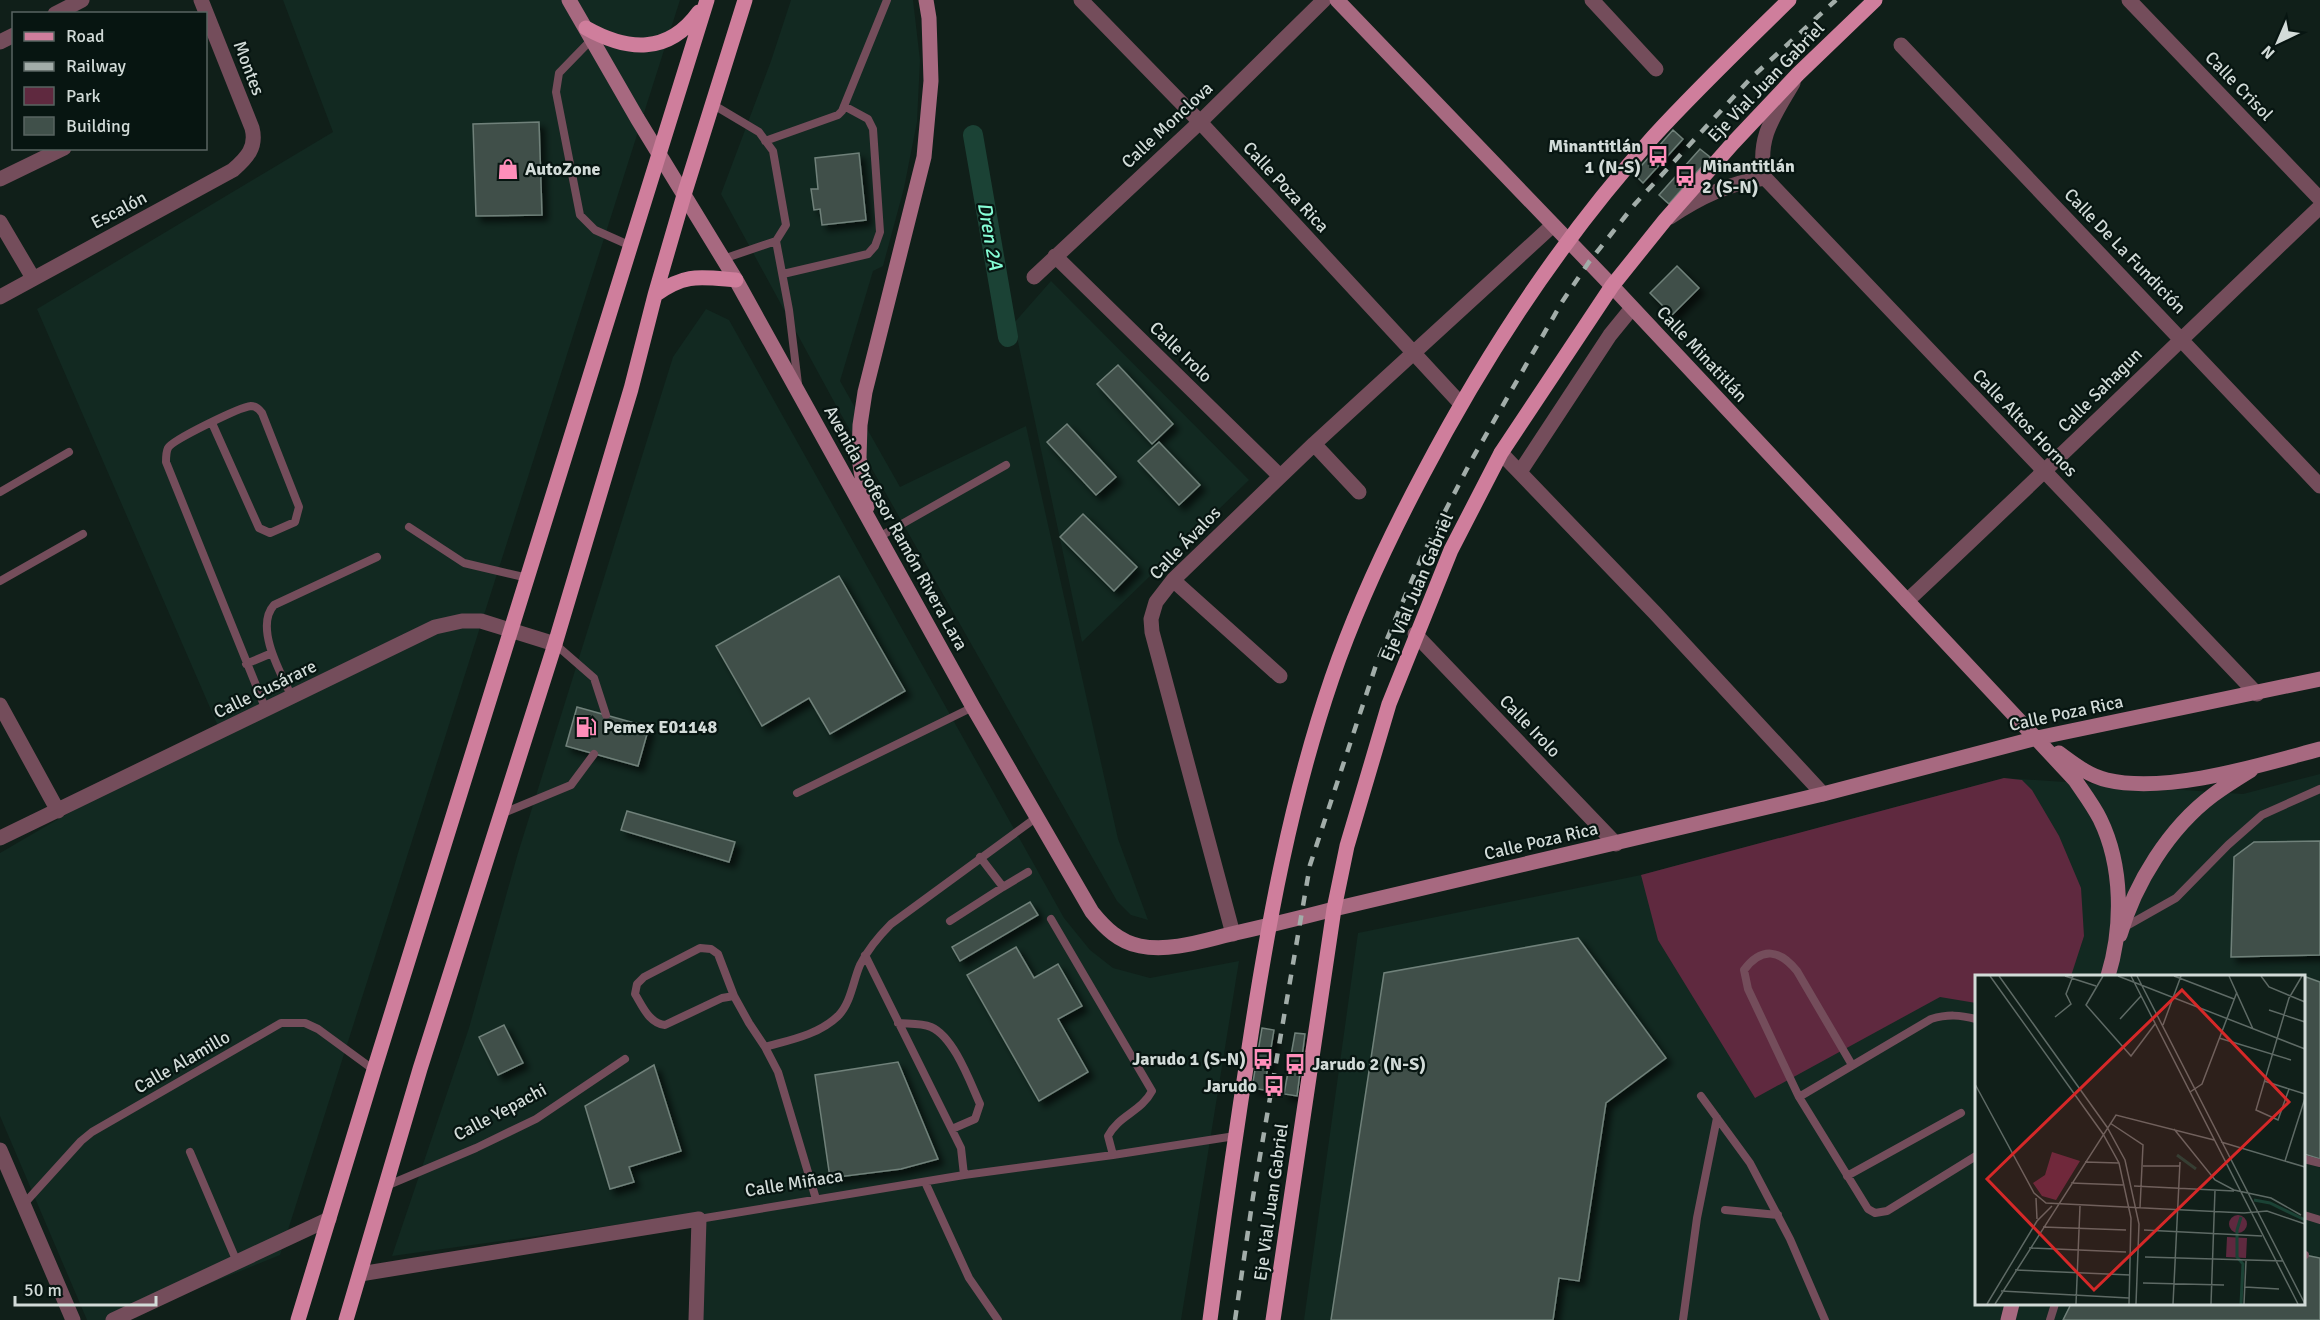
<svg xmlns="http://www.w3.org/2000/svg" width="2320" height="1320" viewBox="0 0 2320 1320" font-family="Signika,sans-serif">
  <style>
    .built { fill: #122921; fill-rule: evenodd }
    .green { fill: #5f293f }
    .lines { fill: none; stroke-linecap: round; stroke-linejoin: round }
    .canal { stroke: #1b4235; stroke-width: 20 }
    .building { fill: #40504a; stroke: #70817a; stroke-width: 1.5; filter: url(#shadow) }
    .lane { stroke: #744d5b; stroke-width: 8 }
    .street { stroke: #744d5b; stroke-width: 15 }
    .secondary { stroke: #a76980; stroke-width: 15 }
    .primary { stroke: #cf7e9c; stroke-width: 15 }
    .rail { stroke: #a2ada9; stroke-width: 4.5; stroke-dasharray: 10 10; stroke-linecap: butt }
    .labels { text-anchor: middle; dominant-baseline: central; stroke-width: 4.5; stroke-linejoin: round; paint-order: stroke }
    .street-label { font-size: 18px; fill: #d2dbd8; stroke: #071511 }
    .poi-label { font-size: 18px; font-weight: bold; fill: #d2dbd8; stroke: #071511; text-anchor: start }
    .water-label { font-size: 20px; font-style: italic; fill: #86fed6; stroke: #071511 }
    .inset-river { fill: none; stroke: #1b4235; stroke-width: 3 }
    .inset-road { fill: none; stroke: #5e6a65; stroke-width: 1.5 }
    .view { fill: #d62828; fill-opacity: 0.15; stroke: #d62828; stroke-width: 3 }
    .inset-edge { fill: none; stroke: #d2dbd8; stroke-width: 3 }
  </style>
  <defs>
    <filter id="shadow"><feDropShadow dx="5.5" dy="5.5" stdDeviation="3" flood-color="#0009"/></filter>
  </defs>
  <rect width="100%" height="100%" fill="#101f19"/>
  <path class="built" d="M283,0H680L280,1255L120,1320H87L0,1116V853L218,726L37,309L333,132Z
    M791,0H913L920,60L917,122L904,188L883,266L873,271L840,381L900,487L1026,426L1118,839L1148,920L1131,915L1117,901L838,409L721,194L771,61Z
    M1051,281L1249,480L1082,642L1014,323Z
    M706,309L729,320L1064,918L1090,950L1113,968L1150,978L1239,961L1181,1320H696L695,1214L392,1256L469,1028L518,853L673,357Z
    M2320,774V1320H1304L1358,933L1641,875L2004,778L2243,794ZM1976,976H2304V1304H1976Z"/>
  <path class="green" d="M2004,778L2022,780L2032,790L2059,836L2081,888L2084,936L2071,976H1976V1003L1940,997L1755,1098L1658,940L1641,875Z"/>
  <g class="lines">
    <path class="canal" d="M973,135L1008,337"/>
  </g>
  <path class="building" d="M539,122L542,215L476,216L473,124Z
    M1673,130L1683,139L1643,183L1634,174Z
    M1700,149L1710,157L1669,204L1659,195Z
    M859,153L866,220L822,225L820,209L814,210L811,189H818L815,158Z
    M1677,266L1699,288L1672,315L1650,293Z
    M1118,365L1173,424L1152,444L1097,384Z
    M1067,424L1116,477L1096,495L1047,442Z
    M1159,442L1200,485L1179,505L1138,461Z
    M1083,514L1137,567L1114,591L1060,537Z
    M839,576L905,691L830,734L809,698L762,726L716,646Z
    M577,707L649,727L638,766L566,746Z
    M627,811L735,842L729,862L621,830Z
    M2320,841V955L2231,957L2234,857L2254,842Z
    M1030,902L1038,915L960,961L952,947Z
    M1578,938L1666,1058L1606,1103L1579,1281L1559,1278L1553,1320H1331L1384,973Z
    M1016,947L1034,978L1058,964L1082,1006L1058,1019L1088,1072L1039,1101L967,975Z
    M2306,977L2320,982V1159L2304,1154V983Z
    M504,1025L523,1063L498,1075L479,1037Z
    M1262,1028L1274,1030L1264,1090L1252,1088Z
    M1295,1033L1305,1034L1297,1096L1284,1094Z
    M898,1062L938,1159L901,1169L830,1178L815,1075Z
    M654,1065L681,1151L629,1167L634,1182L610,1189L585,1106Z
    M2305,1255L2320,1258V1320H2063L2071,1304H2304Z"/>
  <g class="lines">
    <path class="lane" d="M592,39L559,73L556,92L580,215L595,230L631,246
      M712,104L759,132L773,151L786,225L776,241L723,259
      M765,141L838,115L842,111L887,0
      M776,241L789,310L798,384
      M783,274L868,254L875,246L880,232L873,129L868,119L844,106
      M212,423L259,528L270,533L295,522L299,507L262,413C259,409 255,406 251,406C240,407 172,440 168,448C166,452 166,459 166,462L266,710
      M0,492L69,452
      M409,527L464,563L528,578
      M879,537L1006,465
      M0,581L83,534
      M555,644L594,678L606,715
      M246,664L272,653
      M292,697C281,674 254,627 274,605L377,557
      M797,793L973,707
      M501,814L571,785L594,754
      M980,857L1003,887L1028,872
      M1051,919L1152,1091C1141,1112 1119,1115 1108,1136L1113,1155
      M950,921L1003,887
      M2123,928L2176,898L2228,845L2262,815L2320,789
      M865,955L961,1148L964,1175
      M734,996L718,954L711,949L700,948L644,977L637,984L635,994C643,1007 649,1023 665,1025L722,998L734,996L749,1023L765,1047
      M898,1023C908,1024 921,1023 931,1027C954,1037 970,1082 980,1104L975,1119L952,1129
      M1852,1065L1797,971C1780,950 1762,946 1744,970L1748,989L1799,1097L1868,1209L1875,1213L1887,1211L1976,1156
      M1701,1096L1750,1163L1790,1239L1825,1320
      M1799,1097L1931,1019C1948,1014 1960,1015 1976,1019
      M190,1152L237,1262
      M2304,1159L2320,1163
      M1847,1176L1961,1113
      M925,1182L969,1278L998,1320
      M386,1186L476,1148L536,1119L625,1059
      M816,1199L778,1072L765,1047C790,1040 818,1035 838,1016C851,1003 853,981 860,965C868,949 879,936 891,924L1037,817
      M23,1205L81,1141L92,1132L281,1023H305L318,1029L374,1070
      M1725,1210L1778,1215
      M2304,1215L2320,1220
      M699,1219L964,1175L1113,1155L1235,1136
      M2304,1255H2305
      M1683,1320L1697,1218L1717,1118
      M2050,1320L2055,1304"/>
    <path class="street" d="M1081,0L1200,122L1460,403
      M1592,0L1656,69
      M2129,0L2320,199
      M55,14L82,0
      M0,42L14,35
      M1901,45L2320,486
      M1765,178L2257,694
      M1765,178C1756,138 1774,116 1793,83
      M0,179L64,148
      M1670,217C1700,197 1729,183 1765,178
      M0,222L33,278
      M1055,256L1280,476
      M1034,277L1200,122L1324,0
      M0,297L233,170C247,158 257,147 252,128L201,0
      M1314,444L1359,492
      M1501,453L1655,613L1823,794
      M1520,472L1610,335L1632,308
      M1173,580L1280,676
      M1907,601C2046,471 2182,338 2320,207
      M1415,634L1616,844
      M0,705L58,811
      M0,838L435,627L462,621H481L555,644
      M1233,934L1152,632L1151,619L1156,602L1173,580L1314,444L1553,225
      M0,1150L73,1320
      M360,1274L699,1219L696,1320
      M113,1320L329,1219"/>
    <path class="secondary" d="M569,0L637,118L736,280L973,707L1092,912C1105,928 1119,942 1140,946C1170,952 1202,941 1231,934C1266,926 1300,918 1334,909L1823,794L2037,738L2320,679
      M1337,0L1612,286L2075,780C2083,792 2093,805 2100,819C2123,866 2123,927 2108,976
      M867,507L859,458L860,425L865,392L924,157L931,81L929,18L926,0
      M2059,753C2074,764 2089,776 2107,780C2168,794 2260,765 2320,749
      M2120,935C2135,883 2169,828 2213,795C2225,786 2238,778 2251,770
      M2008,1320L2012,1304"/>
    <path class="primary" d="M586,28C627,51 668,55 699,12
      M655,295C685,273 700,277 736,280
      M298,1320L374,1070L707,0
      M346,1320L420,1069L555,644L631,389L655,295L684,195L745,0
      M1210,1320C1222,1229 1235,1138 1249,1048C1268,922 1291,798 1332,678C1356,608 1388,540 1423,474C1486,354 1562,238 1653,137C1696,90 1743,45 1789,0
      M1273,1320L1334,909L1347,846L1389,704L1451,550L1501,453L1612,286L1665,220L1733,143L1798,74L1875,0"/>
    <path class="rail" d="M1235,1320L1253,1197L1310,865L1376,665L1423,554L1471,461L1562,302L1589,262L1635,204L1751,78L1836,0"/>
  </g>
  <defs>
    <symbol id="bus-bare" viewBox="-9 -9 18 18"><path d="M-5-6H5V4H4V6H2V4H-2V6H-4V4H-5ZM-3.5-4V0h7V-4ZM-3.5 1.2v1.5H-2V1.2ZM2 1.2v1.5H3.5V1.2Z" fill="#ff8eba" stroke="#071511" stroke-width="2.5" paint-order="stroke"/></symbol>
    <symbol id="shop-bare" viewBox="-9 -9 18 18"><path d="M-5-2.5h2.3a2.7 3.5 0 0 1 5.4 0H5L5.5 6h-11ZM-1.5-2.5h3a1.5 2.3 0 0 0-3 0Z" fill="#ff8eba" stroke="#071511" stroke-width="2.5" paint-order="stroke"/></symbol>
    <symbol id="fuel-bare" viewBox="-9 -9 18 18"><path d="M-5.5-6h7V0h2V4h1.3V-2.5L3-4.5l.8-.8L6-3V5H2.5V1h-1V6h-7ZM-4.2-4.7v3.2H.2V-4.7Z" fill="#ff8eba" stroke="#071511" stroke-width="2.5" paint-order="stroke"/></symbol>
  </defs>
  <g fill-rule="evenodd">
    <use href="#bus-bare" x="1643" y="141" width="30" height="30"/>
    <use href="#shop-bare" x="493" y="154" width="30" height="30"/>
    <use href="#bus-bare" x="1670" y="161" width="30" height="30"/>
    <use href="#fuel-bare" x="571" y="712" width="30" height="30"/>
    <use href="#bus-bare" x="1248" y="1044" width="30" height="30"/>
    <use href="#bus-bare" x="1280" y="1049" width="30" height="30"/>
    <use href="#bus-bare" x="1259" y="1071" width="30" height="30"/>
  </g>
  <g class="labels">
    <g class="street-label">
      <text transform="translate(249 68) rotate(69)">Montes</text>
      <text transform="translate(1766 82) rotate(-46)">Eje Vial Juan Gabriel</text>
      <text transform="translate(2239 86) rotate(46)">Calle Crisol</text>
      <text transform="translate(1167 125) rotate(-43)">Calle Monclova</text>
      <text transform="translate(1286 187) rotate(47)">Calle Poza Rica</text>
      <text transform="translate(119 210) rotate(-28)">Escalón</text>
      <text transform="translate(2125 251) rotate(46)">Calle De La Fundición</text>
      <text transform="translate(1181 352) rotate(44)">Calle Irolo</text>
      <text transform="translate(1702 354) rotate(47)">Calle Minatitlán</text>
      <text transform="translate(2100 390) rotate(-45)">Calle Sahagun</text>
      <text transform="translate(2025 423) rotate(46)">Calle Altos Hornos</text>
      <text transform="translate(896 528) rotate(61)">Avenida Profesor Ramón Rivera Lara</text>
      <text transform="translate(1185 543) rotate(-46)">Calle Ávalos</text>
      <text transform="translate(1417 587) rotate(-67)">Eje Vial Juan Gabriel</text>
      <text transform="translate(265 689) rotate(-26)">Calle Cusárare</text>
      <text transform="translate(2066 713) rotate(-12)">Calle Poza Rica</text>
      <text transform="translate(1530 726) rotate(46)">Calle Irolo</text>
      <text transform="translate(1541 841) rotate(-13)">Calle Poza Rica</text>
      <text transform="translate(182 1062) rotate(-30)">Calle Alamillo</text>
      <text transform="translate(500 1112) rotate(-28)">Calle Yepachi</text>
      <text transform="translate(794 1183) rotate(-9)">Calle Miñaca</text>
      <text transform="translate(1271 1202) rotate(-82)">Eje Vial Juan Gabriel</text>
    </g>
    <g class="poi-label">
      <text x="1641" y="146" text-anchor="end">Minantitlán<tspan x="1641" dy="21">1 (N-S)</tspan></text>
      <text x="1702" y="166">Minantitlán<tspan x="1702" dy="21">2 (S-N)</tspan></text>
      <text x="525" y="169">AutoZone</text>
      <text x="603" y="727">Pemex E01148</text>
      <text x="1246" y="1059" text-anchor="end">Jarudo 1 (S-N)</text>
      <text x="1312" y="1064">Jarudo 2 (N-S)</text>
      <text x="1257" y="1086" text-anchor="end">Jarudo</text>
    </g>
    <g class="water-label">
      <text transform="translate(990 236) rotate(80)">Dren 2A</text>
    </g>
  </g>
  <g transform="translate(1975 975)">
    <rect width="330" height="330" fill="#101f19"/>
    <path d="M77,177L105,186L81,225L67,221L58,208L70,200ZM254 249a9 9 0 1 1 18 0a9 9 0 1 1-18 0ZM252,262L272,263L271,283L251,282Z" fill="#5f293f"/>
    <path class="inset-river" d="M202,180L221,194M279,225L295,228L330,245M266,242L262,255V282L268,289L266,329"/>
    <path class="inset-road" d="M15,1L128,159L144,188L156,243L154,329M24,1L132,152L150,185L164,249L161,329M90,1L121,11M128,1L111,30L156,81L180,49M143,1L330,74M156,1L323,329M162,1L330,329M199,1L259,24M254,1L278,54M286,1L294,12L330,27M294,35L330,47M80,42L96,29L91,19L98,1M145,44L166,21M188,50L206,1M244,63L316,85M289,106L330,119M0,109L59,218L71,228L269,238L292,236L330,249M314,114L303,145L281,135L314,23L327,1M215,117L227,109L262,17M135,148L168,170L165,233M199,154L240,205L259,215L296,223L326,240M246,167L330,192M310,186L330,123M110,187L144,188M168,191H205M96,208L148,210M159,211L259,216M61,223L62,244M68,252L151,255M169,255L287,261M54,273L151,277M170,282L308,286M40,295L155,300M168,308L249,310M270,312L304,314M26,316L154,323M12,329L62,246L77,231M20,329L141,140L239,165M101,329L105,231M198,329L205,187M236,329L240,215M269,329L271,286"/>
    <path class="view" d="M207,15L314,127L119,315L12,204Z"/>
    <rect width="330" height="330" class="inset-edge"/>
  </g>
  <rect x="12" y="12" width="195" height="138" fill="#071511" stroke="#586461" stroke-width="1.5"/>
  <rect x="24" y="32" width="30" height="9" fill="#cf7e9c" stroke="#586461" stroke-width="1.5"/>
  <text x="66" y="42" font-size="18" fill="#d2dbd8">Road</text>
  <rect x="24" y="62" width="30" height="9" fill="#a2ada9" stroke="#586461" stroke-width="1.5"/>
  <text x="66" y="72" font-size="18" fill="#d2dbd8">Railway</text>
  <rect x="24" y="87" width="30" height="18" fill="#5f293f" stroke="#586461" stroke-width="1.5"/>
  <text x="66" y="102" font-size="18" fill="#d2dbd8">Park</text>
  <rect x="24" y="117" width="30" height="18" fill="#40504a" stroke="#586461" stroke-width="1.5"/>
  <text x="66" y="132" font-size="18" fill="#d2dbd8">Building</text>
  <g transform="translate(2278 42) rotate(224)" stroke="#071511" stroke-width="4.5" paint-order="stroke">
  <path d="M0-4.5L10 22L0 15L-10 22Z" fill="#d2dbd8"/>
  <text y="-9" font-size="16" font-weight="bold" text-anchor="middle" fill="#d2dbd8">N</text>
  </g>
  <path d="M15 1296v9h141v-9" fill="none" stroke="#d2dbd8" stroke-width="3"/>
  <text x="24" y="1296" font-size="18" fill="#d2dbd8" stroke="#071511" stroke-width="4.5" paint-order="stroke">50 m</text>
</svg>
